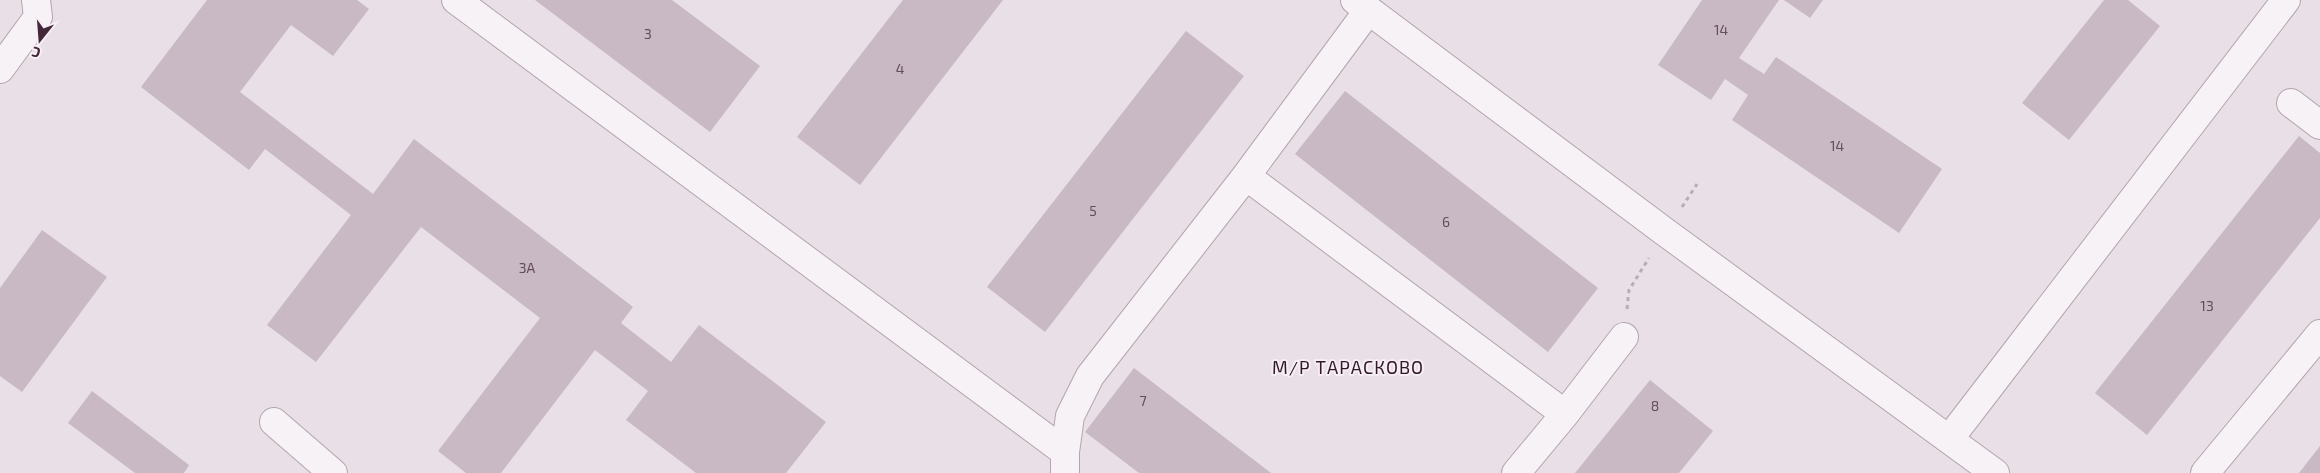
<svg xmlns="http://www.w3.org/2000/svg" width="2320" height="473" viewBox="0 0 2320 473" font-family="'Exo 2',sans-serif">
  <style>
    .building { fill: #c9b9c4 }
    .lines { fill: none; stroke-linecap: round; stroke-linejoin: round }
    .minor-casing { stroke: #b3a4ae; stroke-width: 30 }
    .path { stroke: #b9adb5; stroke-width: 3; stroke-dasharray: 4 4; stroke-linecap: butt }
    .minor { stroke: #f7f2f5; stroke-width: 28 }
    .labels { text-anchor: middle; dominant-baseline: central; stroke-width: 4; stroke-linejoin: round; paint-order: stroke }
    .number-label { font-size: 14px; fill: #634c5b }
    .neighbourhood-label { font-size: 18px; letter-spacing: 1px; fill: #321929; stroke: #f6eef4 }
  </style>
  <rect width="100%" height="100%" fill="#e9dfe6"/>
  <path class="building" d="M207,0H357L369,9L333,56L291,25L240,92L373,194L414,139L633,307L621,323L671,362L699,325L826,422L786,473H696L626,420L648,391L595,350L501,473H466L438,451L540,318L421,227L316,362L267,325L351,215L265,149L249,170L141,87Z
    M535,0H672L760,66L710,132Z
    M903,0H1003L860,185L797,137Z
    M1702,0H1779L1739,58L1764,74L1776,57L1942,169L1899,233L1732,120L1748,95L1725,79L1711,100L1658,65Z
    M1784,0H1823L1810,18Z
    M2104,0H2128L2160,26L2069,140L2022,103Z
    M1186,31L1244,76L1045,332L987,287Z
    M1345,91L1598,288L1548,352L1295,154Z
    M2299,136L2320,153V218L2147,435L2095,393Z
    M42,230L107,277L22,392L0,376V288Z
    M1134,368L1271,473H1139L1085,432Z
    M1650,380L1713,431L1679,473H1575Z
    M92,391L189,465L184,473H135L68,423Z
    M2320,446V473H2299Z"/>
  <g class="lines">
    <defs>
      <path id="minor" d="M456,0L1065,452V473
        M1355,0L1665,232L1995,473
        M0,69L38,17L36,0
        M2291,103L2320,125
        M1246,176L1368,11
        M1565,414L1624,337
        M274,422L333,473
        M1950,438L2286,0
        M1065,452L1070,416L1090,376L1246,176L1565,414L1516,473
        M2205,473L2320,334"/>
    </defs>
    <use href="#minor" class="minor-casing"/>
    <path class="path" d="M1682,207L1697,184
      M1627,309L1629,290L1649,258"/>
    <use href="#minor" class="minor"/>
  </g>
  <g class="labels">
    <g class="number-label">
      <text x="1721" y="29">14</text>
      <text x="648" y="33">3</text>
      <text x="900" y="68">4</text>
      <text x="1837" y="145">14</text>
      <text x="1093" y="210">5</text>
      <text x="1446" y="221">6</text>
      <text x="527" y="267">3А</text>
      <text x="2207" y="305">13</text>
      <text x="1143" y="400">7</text>
      <text x="1655" y="405">8</text>
    </g>
    <g class="neighbourhood-label">
      <text x="1348" y="367">М/Р ТАРАСКОВО</text>
    </g>
  </g>
  <g transform="translate(40 40) rotate(197)" stroke="#f6eef4" stroke-width="4" paint-order="stroke">
  <path d="M0-4L9 19L0 12L-9 19Z" fill="#412738"/>
  <text y="-8" font-size="14" font-weight="bold" text-anchor="middle" fill="#412738">С</text>
  </g>
</svg>
